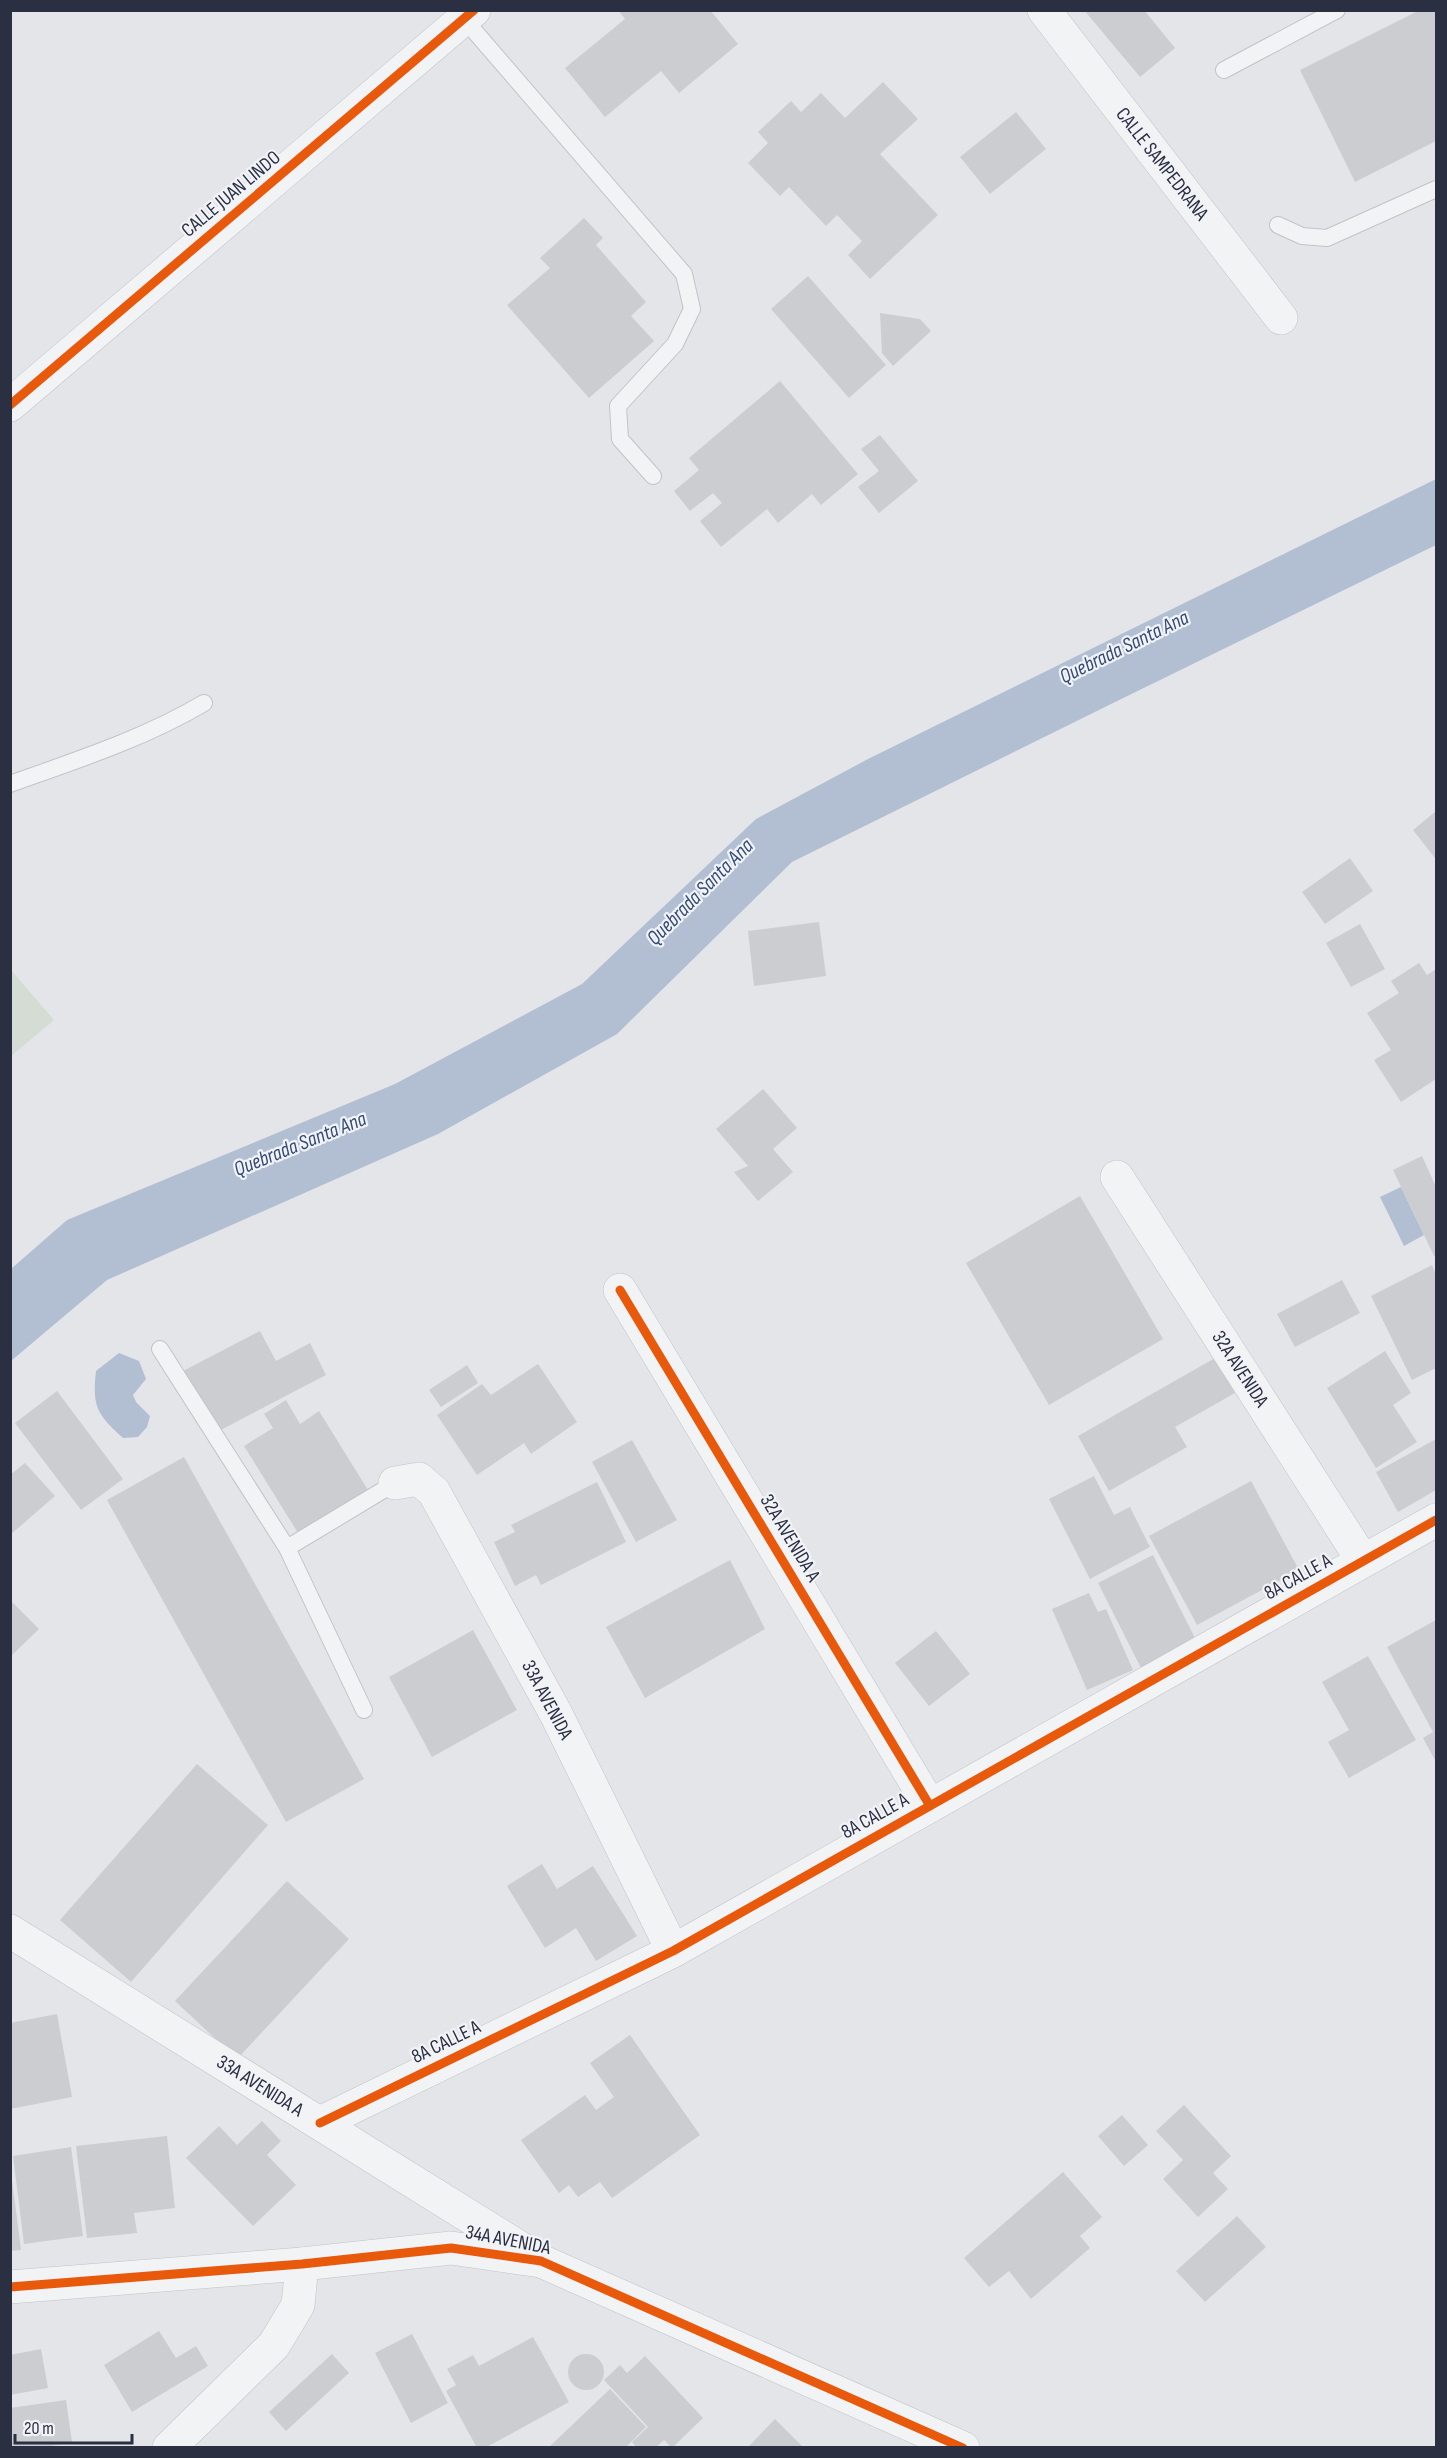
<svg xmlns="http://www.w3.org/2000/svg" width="1447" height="2458" viewBox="0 0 1447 2458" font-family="'Sofia Sans Condensed',sans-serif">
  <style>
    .green { fill: #d4dcd4 }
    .water { fill: #b2bfd3 }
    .building { fill: #cccdd0 }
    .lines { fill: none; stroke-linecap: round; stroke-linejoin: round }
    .service-casing { stroke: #c2c3c6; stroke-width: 18 }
    .minor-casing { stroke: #c2c3c6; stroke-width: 34 }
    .tertiary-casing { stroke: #c2c3c6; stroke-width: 34 }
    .service { stroke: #f2f3f5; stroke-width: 16 }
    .minor { stroke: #f2f3f5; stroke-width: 33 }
    .tertiary { stroke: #f2f3f5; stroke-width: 33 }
    .cycleway-casing { stroke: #f1f3f7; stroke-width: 13 }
    .cycleway { stroke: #e8590c; stroke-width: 9 }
    .labels { text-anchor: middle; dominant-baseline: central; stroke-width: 4.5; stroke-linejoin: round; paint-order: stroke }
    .street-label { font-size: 20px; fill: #2a3042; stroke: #f1f3f7 }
    .water-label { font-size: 21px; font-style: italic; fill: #334b76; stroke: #f1f3f7 }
  </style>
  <rect width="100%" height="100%" fill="#e4e5e8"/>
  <path class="green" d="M10,969L54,1020L11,1056H10Z"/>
  <path class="water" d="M1436,479V545L1109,705L792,862L617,1034L438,1134L107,1280L11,1361V1269L67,1220L395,1084L582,984L756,819L868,759Z
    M1401,1187L1424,1235L1404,1246L1380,1197Z
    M119,1353L139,1361L146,1379L133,1395L136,1402L150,1416L147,1427L138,1437L123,1438C97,1414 92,1407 96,1371Z"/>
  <path class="building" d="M618,10H710L738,44L679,93L661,71L605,117L565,68L625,19Z
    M1084,10H1144L1175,48L1140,77Z
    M1420,10H1436V141L1355,182L1300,70Z
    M883,82L918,119L880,154L938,215L870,279L848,255L862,241L837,215L826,226L789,187L780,196L748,163L768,143L758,132L791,101L801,112L821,93L845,118Z
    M1016,112L1046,149L990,194L960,157Z
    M584,218L603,238L596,245L646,302L631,316L654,341L589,398L507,305L550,268L540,258Z
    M808,276L886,365L849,398L771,309Z
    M880,313L920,319L931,331L893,366L882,353Z
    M780,381L858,474L821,505L812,494L778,523L767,509L721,547L700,521L722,503L713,493L690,511L674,491L699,470L689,458Z
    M880,435L918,481L879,513L858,487L879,471L861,449Z
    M1436,811V857L1435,858L1413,830Z
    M1350,858L1373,891L1325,924L1302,892Z
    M819,922L826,976L754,986L748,931Z
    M1360,924L1385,969L1351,987L1326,943Z
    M1419,963L1427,975L1436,969V1079L1401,1102L1374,1060L1391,1050L1367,1013L1399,993L1391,981Z
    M763,1089L797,1128L773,1149L793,1172L758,1201L734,1172L748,1166L716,1129Z
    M1422,1156L1436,1187V1255L1434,1256L1393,1170Z
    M1080,1196L1163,1339L1049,1405L966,1263Z
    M1432,1265L1436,1275V1368L1412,1380L1371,1296Z
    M1342,1280L1360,1313L1295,1347L1277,1314Z
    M260,1331L276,1361L310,1343L326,1375L215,1433L183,1371Z
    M1385,1351L1411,1393L1393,1405L1417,1442L1376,1468L1327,1388Z
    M1215,1358L1235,1393L1175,1427L1187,1447L1109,1491L1078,1436Z
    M538,1364L577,1422L531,1454L524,1443L477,1475L437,1415L482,1384L491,1395Z
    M467,1365L478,1383L441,1407L429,1390Z
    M57,1391L123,1479L81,1510L15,1423Z
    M286,1400L300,1424L319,1411L368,1490L298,1533L244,1446L273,1428L264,1414Z
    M1436,1439V1490L1398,1512L1376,1472Z
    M632,1440L677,1520L636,1542L592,1462Z
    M184,1457L364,1779L286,1822L107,1500Z
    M25,1463L55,1496L10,1535V1475Z
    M1094,1476L1114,1515L1130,1507L1150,1547L1090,1579L1049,1499Z
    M1251,1481L1299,1570L1197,1625L1149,1536Z
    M597,1482L626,1542L541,1585L536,1575L515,1586L494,1542L515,1532L511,1525Z
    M1153,1555L1196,1640L1141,1668L1098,1583Z
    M730,1560L765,1629L645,1698L606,1627Z
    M1089,1593L1098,1612L1106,1609L1133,1670L1087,1690L1052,1609Z
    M10,1600L39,1629L10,1657Z
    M1436,1620V1762L1423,1738L1433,1732L1387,1647Z
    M473,1630L517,1710L432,1757L389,1677Z
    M936,1631L970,1674L929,1706L895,1663Z
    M1368,1656L1416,1740L1349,1778L1328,1742L1349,1730L1322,1682Z
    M197,1764L268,1825L131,1982L60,1920Z
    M542,1864L557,1889L593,1866L637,1936L596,1961L576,1928L545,1948L507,1886Z
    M287,1881L349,1939L237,2059L175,2001Z
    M57,2014L72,2097L10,2109V2023Z
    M630,2035L700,2135L612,2198L600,2182L578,2197L569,2185L559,2193L521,2140L585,2095L596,2110L614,2097L590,2063Z
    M1184,2105L1231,2156L1213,2173L1228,2189L1198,2217L1163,2179L1183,2160L1156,2131Z
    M1122,2115L1148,2145L1124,2166L1098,2136Z
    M262,2121L281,2141L267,2155L296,2185L253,2226L186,2158L219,2126L237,2145Z
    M167,2136L175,2208L134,2213L137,2233L87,2238L76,2146Z
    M71,2147L83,2236L24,2244L13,2156Z
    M10,2164L21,2250L10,2251Z
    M1063,2172L1102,2217L1080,2236L1090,2248L1031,2299L1009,2271L989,2287L964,2258Z
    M1237,2216L1266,2247L1205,2302L1176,2271Z
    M159,2331L176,2358L196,2346L208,2366L132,2412L104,2365Z
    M412,2334L448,2403L411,2423L375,2353Z
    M533,2337L569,2402L485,2448H477L446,2391L456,2385L447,2369L473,2355L479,2366Z
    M41,2349L48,2388L10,2395V2355Z
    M332,2354L349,2373L286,2431L269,2412Z
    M568 2372a18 18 0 1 1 36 0a18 18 0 1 1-36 0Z
    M645,2356L703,2418L672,2448L664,2440L655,2448H637L632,2442L648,2427L604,2380L620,2365L627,2373Z
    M610,2389L646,2427L625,2448H548Z
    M66,2400L72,2442L51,2446V2448H10V2408Z
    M775,2419L804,2448H747Z"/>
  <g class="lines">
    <defs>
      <path id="service" d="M464,19L684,274L692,309L675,344L618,406L620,439L653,476
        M1224,70L1337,10
        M1278,225L1302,236L1327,238L1436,189
        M10,784C77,760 143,739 204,703
        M160,1349L287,1548L395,1483
        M287,1548L364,1710"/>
      <path id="minor" d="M1044,10L1281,318
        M10,405L474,10
        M1117,1177L1363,1561
        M620,1290L930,1806
        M395,1483L419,1479L434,1492L556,1714L673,1951
        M10,1931L541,2261
        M320,2123L673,1951L1436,1520
        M169,2448L274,2345L298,2305L302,2264"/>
      <path id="tertiary" d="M10,2287L302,2264L451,2248L541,2261L963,2448"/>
    </defs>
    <use href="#service" class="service-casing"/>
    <use href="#minor" class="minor-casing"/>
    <use href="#tertiary" class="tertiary-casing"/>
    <use href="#service" class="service"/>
    <use href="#minor" class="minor"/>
    <use href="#tertiary" class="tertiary"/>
    <defs>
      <path id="cycleway" d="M10,405L474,10
        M620,1290L930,1806
        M320,2123L673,1951L1436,1520
        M10,2287L302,2264L451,2248L541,2261L963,2448"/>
    </defs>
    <use href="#cycleway" class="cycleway-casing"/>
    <use href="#cycleway" class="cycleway"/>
  </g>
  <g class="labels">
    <g class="street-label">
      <text transform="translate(1162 164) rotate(52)">CALLE SAMPEDRANA</text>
      <text transform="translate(231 194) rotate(-40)">CALLE JUAN LINDO</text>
      <text transform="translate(1240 1369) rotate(57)">32A AVENIDA</text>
      <text transform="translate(790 1538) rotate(59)">32A AVENIDA A</text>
      <text transform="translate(1298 1577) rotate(-29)">8A CALLE A</text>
      <text transform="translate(547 1700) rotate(62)">33A AVENIDA</text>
      <text transform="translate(875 1816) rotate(-29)">8A CALLE A</text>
      <text transform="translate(446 2042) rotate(-26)">8A CALLE A</text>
      <text transform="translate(260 2086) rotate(32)">33A AVENIDA A</text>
      <text transform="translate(508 2240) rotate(11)">34A AVENIDA</text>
    </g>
    <g class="water-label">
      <text transform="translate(1124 647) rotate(-26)">Quebrada Santa Ana</text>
      <text transform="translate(700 892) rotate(-45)">Quebrada Santa Ana</text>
      <text transform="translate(300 1144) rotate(-22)">Quebrada Santa Ana</text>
    </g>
  </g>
  <rect width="1447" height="2458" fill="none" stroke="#2a3042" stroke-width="24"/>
  <path d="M15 2434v9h117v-9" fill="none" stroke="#2a3042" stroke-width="3"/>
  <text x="24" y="2434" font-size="18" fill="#2a3042" stroke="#f1f3f7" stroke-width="4.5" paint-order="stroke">20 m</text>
</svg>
